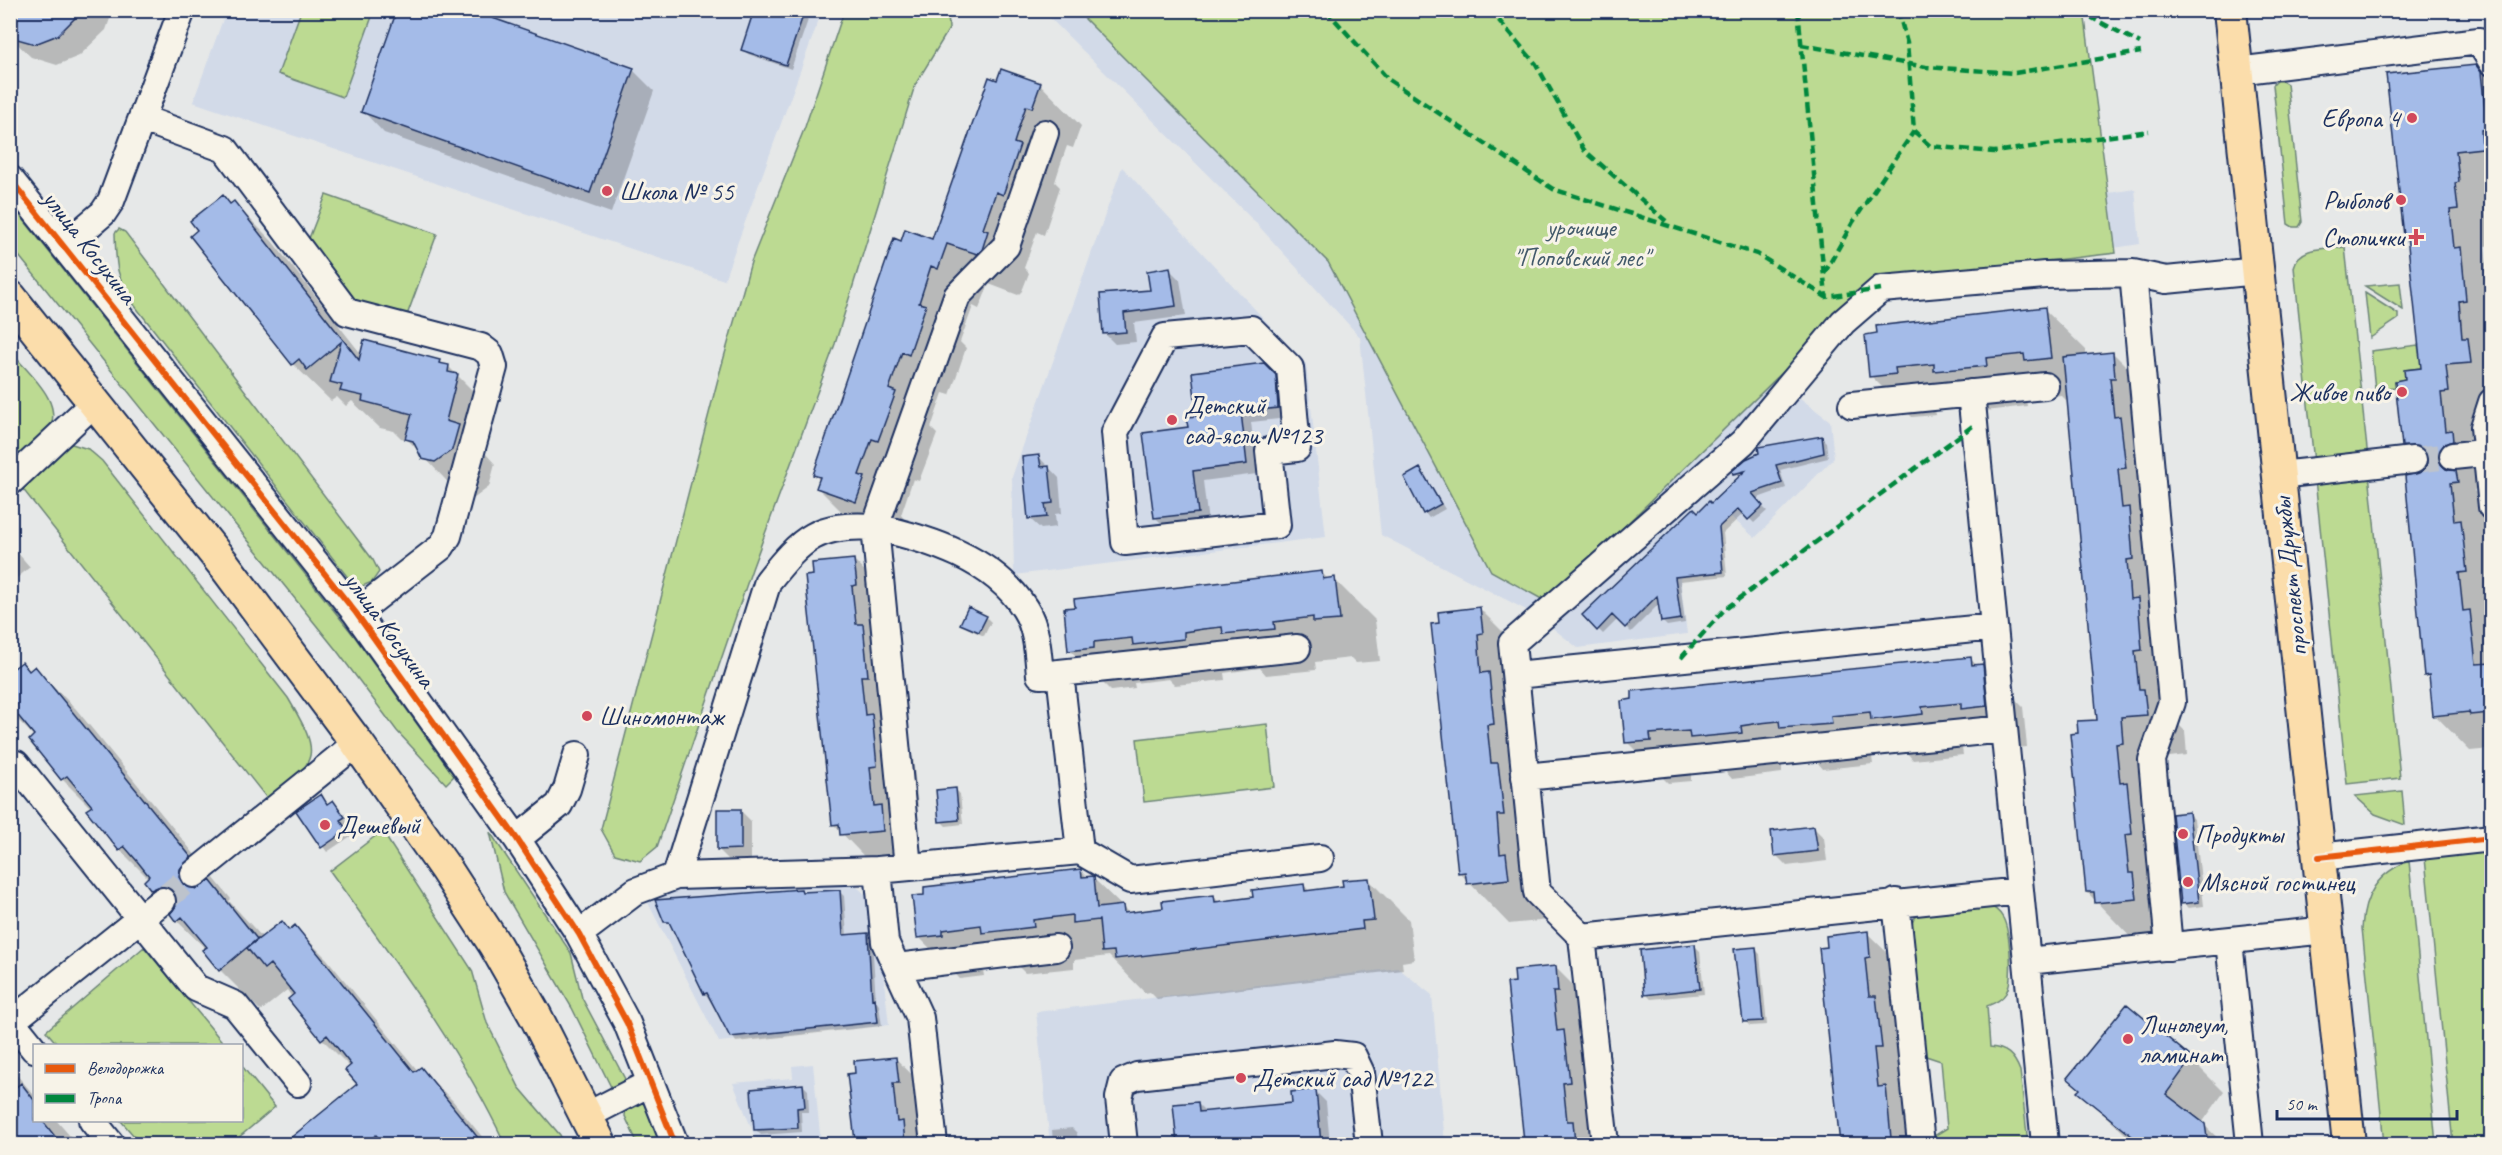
<svg xmlns="http://www.w3.org/2000/svg" width="2502" height="1155" viewBox="0 0 2502 1155" font-family="Caveat,sans-serif">
  <style>
    .built { fill: #d2dae8 }
    .green { fill: #bcda92; stroke: #6c8478; stroke-width: 1.5 }
    .shadow { fill: #0003 }
    .building { fill: #a4bbe8; stroke: #1b2f5e; stroke-width: 1.5 }
    .lines { fill: none; stroke-linecap: round; stroke-linejoin: round }
    .minor-tunnel { stroke: #bdc3cc; stroke-width: 26; stroke-dasharray: 26 13; stroke-linecap: butt }
    .minor-casing { stroke: #1b2f5e; stroke-width: 30 }
    .major-casing { stroke: #1b2f5e; stroke-width: 36 }
    .minor { stroke: #f7f3e8; stroke-width: 26 }
    .major { stroke: #fbddab; stroke-width: 32 }
    .quiet { stroke: #00873e; stroke-width: 4.5; stroke-dasharray: 9 4.5; stroke-linecap: butt }
    .cycleway-casing { stroke: #f7f3e8; stroke-width: 10 }
    .cycleway { stroke: #e8590c; stroke-width: 6 }
    .poi-dot { fill: #d1495b; stroke: #f7f3e8; stroke-width: 2 }
    .labels { text-anchor: middle; dominant-baseline: central; stroke-width: 6; stroke-linejoin: round; paint-order: stroke }
    .poi-label { font-size: 26px; fill: #1b2f5e; stroke: #f7f3e8; text-anchor: start }
    .park-label { font-size: 26px; fill: #435a6b; stroke: #f7f3e8 }
    .street-label { font-size: 26px; fill: #1b2f5e; stroke: #f7f3e8 }
  </style>
  <rect width="100%" height="100%" fill="#e6e8e8"/>
  <filter id="ink" filterUnits="userSpaceOnUse"><feTurbulence type="fractalNoise" baseFrequency=".0167" numOctaves="2"/><feDisplacementMap in="SourceGraphic" scale="12" xChannelSelector="R" yChannelSelector="G"/><feConvolveMatrix kernelMatrix="1 2 1 2 8 2 1 2 1" color-interpolation-filters="sRGB"/></filter>
  <g filter="url(#ink)">
    <path class="built" d="M226,11H822L724,280L193,102Z
      M1043,11H1148L1858,232L2135,189L2140,244L1889,283L1791,391L1830,421L1834,458L1755,538L1730,516L1678,563L1687,634L1578,648L1536,615L1381,535L1360,337L1256,223Z
      M1122,167L1306,364L1326,537L1014,575L1012,477Z
      M838,880L856,886L875,903L889,1025L719,1042L642,891Z
      M1398,968L1432,995L1445,1144H1050L1036,1012Z
      M813,1064L821,1144H758L733,1083L793,1078L792,1066Z"/>
    <path class="green" d="M301,11H374L343,97L278,74Z
      M844,11H948L949,29L915,85L835,344L752,569L657,847L640,861L615,854L601,829L719,375L751,262L805,127Z
      M1077,11H2084L2116,253L1876,281L1547,602L1491,571L1328,262Z
      M2277,81H2282L2287,84L2302,222L2299,227H2293L2288,224L2273,85Z
      M326,195L437,234L406,318L355,304L308,241Z
      M10,206L19,214L355,637L454,776L446,784L397,731L337,651L11,246Z
      M119,229L125,232L373,560L379,572L372,582L360,587L353,584L135,306C116,275 116,269 115,233Z
      M2345,247L2368,458L2314,463L2294,267C2299,245 2327,249 2345,247Z
      M2400,283L2403,310L2365,286Z
      M2365,293L2398,314V319L2370,338Z
      M2418,345L2420,358L2430,357L2431,367L2405,370V379L2395,381L2396,387L2375,389L2371,351Z
      M10,351C28,373 69,405 46,434C36,448 22,460 10,472Z
      M72,444L88,449L102,461L288,698C322,756 319,759 269,801L18,483L62,449Z
      M2369,473L2400,778L2347,784L2315,479Z
      M1267,724L1274,787L1144,802L1137,739Z
      M2402,791L2405,825L2375,814L2355,796Z
      M382,831L472,970L487,1023L519,1087L560,1135L564,1144H505C459,1046 393,959 330,871Z
      M490,832L571,953L582,998L625,1079L623,1087L612,1089L572,1008L504,892Z
      M2491,851V1144H2453L2425,858Z
      M2409,861L2436,1144H2384L2362,928C2364,896 2377,873 2409,861Z
      M1985,903C1992,907 1999,910 2003,918C2010,931 2014,980 2006,993C2002,1000 1994,1003 1987,1006L1990,1047C2006,1048 2014,1055 2020,1071L2028,1144H1930L1934,1136L1947,1128L1941,1061L1926,1056L1921,1050L1909,929L1914,919L1922,911Z
      M144,947L225,1045H58L46,1031Z
      M242,1066L275,1107L231,1144H141L121,1121L242,1120Z
      M640,1099L652,1114L664,1144H638L625,1116L626,1107Z"/>
    <path class="shadow" d="M10,10H113L106,30L79,56L57,65L31,57L10,37Z
      M803,15L808,20L791,69L748,54L743,49L768,19Z
      M2476,66L2492,82V218H2490L2492,245L2485,246L2488,277L2492,280V400L2479,480L2474,491L2492,508V518H2485L2488,549L2492,553V749L2470,751L2435,715L2431,680L2426,675L2422,474L2427,469L2403,445L2407,381L2423,369L2409,239L2406,235Z
      M633,70L654,91L611,213L384,133L363,111Z
      M998,82L1040,84L1081,126L1073,148L1067,146L1060,166L1055,182L1060,187L1044,235L1037,232L1024,268L1029,273L1022,291L1018,295L989,284L979,309L973,306L960,342L966,348L950,395L943,393L931,428L937,434L919,481L913,479L901,515L905,520L897,542L859,529L818,488L821,481L814,474L902,243L933,241Z
      M234,203L272,241L362,355L439,361L449,367L495,413L485,453L495,464L489,487L473,499L461,496L408,440L401,438L394,431L380,428L352,401L346,406L337,397L331,401L293,364L193,236Z
      M1169,269L1180,280L1186,316L1134,323L1136,342L1115,344L1105,334L1101,296L1152,292Z
      M2044,309L2086,350V356L2113,353L2154,394L2179,725L2185,731L2187,755L2161,758L2177,940L2137,944L2087,892L2079,734L2099,721L2068,402L2061,395L2026,399L2027,406L1977,412L1970,405L1935,409L1936,415L1912,417L1871,376Z
      M1264,365L1286,387L1288,418L1251,422L1257,474L1203,481L1208,523L1166,528L1155,517L1189,429Z
      M1821,437L1826,442L1828,458L1780,470L1786,488L1755,499L1767,511L1754,523L1744,513L1723,533L1727,576L1680,581L1685,623L1667,626L1662,621L1660,603L1631,632L1618,619L1603,634L1584,615L1740,478L1734,473Z
      M1039,457L1059,478L1062,513L1055,514L1056,527L1041,529L1030,519Z
      M1420,470L1445,509L1429,518L1425,513L1406,477Z
      M10,544L30,567L10,584Z
      M854,560L895,602L897,626H892L896,659L903,666L908,716L902,717L905,749L913,757L918,807H910L913,840L921,848L923,872L883,876L833,824Z
      M1322,573L1329,580L1334,579L1375,620L1380,661L1356,663L1351,658L1315,662L1316,670L1266,675L1260,668L1224,673L1225,680L1175,685L1169,679L1134,683L1135,688L1111,691L1070,650L1065,610Z
      M1480,609L1521,650L1549,920L1509,924L1459,872Z
      M986,617L991,622L984,636L967,628L962,623Z
      M1970,659L1978,666H1982L2023,707L2027,747L2004,749L1998,744L1962,748L1963,755L1913,760L1907,753L1872,757L1873,764L1823,769L1817,762L1782,766V773L1732,779L1726,772L1691,775V781L1668,783L1627,742L1623,702Z
      M35,668L76,709L231,899L229,901L263,938L290,931L295,927L327,959L418,1071L421,1069L453,1101L488,1144H285L359,1084L351,1068L322,1039L287,990L261,1011L220,970L206,949L177,921L174,911L152,889L149,879L120,850L88,810L91,808L62,779L31,740L35,737L10,712V673L30,672Z
      M955,789L960,794L963,824L946,826L941,821Z
      M321,796L328,805L338,807L349,823L344,826L351,836L327,852L298,812Z
      M740,810L751,821V859L729,860L718,849Z
      M2189,814L2194,819L2204,906L2188,908L2183,903Z
      M1814,828L1824,838L1827,861L1787,866L1776,855Z
      M1081,871L1088,878H1093L1129,913L1164,909L1213,896L1220,903L1255,899L1304,885L1310,892L1345,888L1368,879L1409,920L1414,960L1402,962L1403,970L1157,999L1150,992L1145,993L1109,956L1074,960V968L1025,973L1018,966L983,970L984,976L960,979L919,937Z
      M801,890L804,893L839,891L844,896L847,936L867,935L872,939L876,1001L879,1005L882,1026L736,1042L705,993L673,926L666,921Z
      M1867,933L1909,974L1928,1144H1841L1821,949L1829,948Z
      M1695,946L1700,951L1704,994L1651,999L1646,994Z
      M1755,949L1760,954L1767,1025L1750,1026L1745,1021Z
      M1555,967L1596,1008L1605,1144H1526L1509,984Z
      M895,1058L937,1099L936,1144H856L849,1075L857,1074Z
      M2191,1059L2224,1092L2202,1123L2224,1144H2131L2134,1142L2079,1092Z
      M10,1067L34,1095V1120H56L77,1144H10Z
      M803,1085L808,1090L809,1112H801L802,1132L761,1135L756,1130Z
      M1315,1091L1326,1102L1330,1144H1332H1178L1174,1106L1197,1103L1207,1113L1294,1104Z
      M1072,1128L1077,1133L1078,1144H1053L1052,1130Z"/>
    <path class="building" d="M10,10H83L58,35L35,44L10,37Z
      M397,10H470L634,68L590,193L361,112Z
      M770,10H805L786,65L741,50L753,13L767,17Z
      M2476,65L2481,72L2487,129L2481,130L2482,148L2456,151L2459,182L2455,183L2458,209L2450,210L2454,248L2461,247L2466,300L2459,301L2462,338H2468L2471,363L2446,365L2449,392L2441,393L2445,431L2452,430L2453,441L2444,444L2438,457L2441,464L2446,469L2456,471L2458,482L2450,483L2454,521L2461,520L2467,572L2459,573L2463,611L2470,610L2476,664L2492,663V703H2489L2490,713L2470,715L2469,712L2433,716L2429,675L2424,676L2405,476L2421,472L2426,467L2428,459L2425,452L2420,447L2402,446L2400,428L2395,381L2405,379L2404,370L2421,368L2407,236H2404L2386,74Z
      M1001,69L1041,83L1032,108L1026,106L1020,124L1014,143L1020,145L1003,195L996,192L983,229L988,231L982,250L977,254L947,244L938,269L931,266L919,303L926,305L909,355L902,352L889,389L896,392L878,441L872,439L859,475L865,477L856,502L816,488L820,477L813,475L894,238L901,241L905,229L932,239L989,77L997,80Z
      M223,195L230,204L234,201L359,360L364,340L440,360L439,363L449,365L448,372L458,374L446,421L459,425L452,450L435,462L422,459L413,441L405,439L412,414L362,401L363,396L340,391L342,385L330,382L341,342L307,370L299,359L292,365L190,236L197,230L190,221Z
      M1170,267L1176,306L1124,313L1126,332L1103,334L1100,294L1150,290L1147,271Z
      M2045,307L2051,358L2025,361L2024,354L1986,358L1987,366L1934,371V364L1895,368L1896,374L1869,377L1865,335L1877,333L1876,326Z
      M2113,352L2115,378H2110L2114,417L2120,416L2126,468L2118,469L2120,489L2122,508L2129,507L2133,559L2127,560L2130,599L2138,598L2142,650L2135,651L2139,689H2144L2147,715L2121,717L2123,743L2116,744L2120,783L2127,782L2132,834L2125,835L2129,873H2134L2137,899L2095,903L2094,892H2086L2070,734L2078,733L2077,721L2097,720L2063,357Z
      M1264,363L1276,375L1278,408L1241,412L1247,464L1193,471L1198,513L1154,518L1143,433L1188,427L1186,417L1197,416L1192,372Z
      M1822,436L1824,453L1776,465L1782,483L1752,493L1763,506L1748,520L1738,509L1719,527L1723,572L1675,577L1681,619L1661,622L1657,596L1625,628L1612,615L1597,631L1582,615L1694,508L1698,512L1709,501L1711,503L1745,471L1733,474L1732,471L1746,459L1759,453L1758,447Z
      M1039,455L1041,467L1049,466L1053,503L1045,504L1047,517L1028,519L1022,457Z
      M1420,468L1441,504L1423,514L1404,477Z
      M854,559L857,585L852,586L856,624H863L868,676H861L865,715L872,714L877,766L870,767L874,806L881,805L883,831L840,835L839,824L832,825L805,576L813,575L812,563Z
      M1322,571L1323,579L1335,577L1340,620L1313,622V617L1274,622L1275,629L1223,634L1222,627L1203,629L1184,632V639L1133,645L1132,638L1094,642V648L1068,651L1064,608L1075,607L1074,599Z
      M968,607L987,616L979,632L960,624Z
      M1480,607L1483,633L1478,634L1481,673L1489,672L1494,724L1487,725L1491,763H1498L1504,815H1497L1500,854L1506,853L1509,879L1467,884L1465,872L1458,873L1431,624L1439,623L1438,612Z
      M1971,657L1972,665L1983,664L1987,706L1961,709V703L1922,707L1923,714L1871,720L1870,712L1831,716L1832,724L1780,728L1779,721L1760,723L1741,726L1742,733L1690,738L1689,731L1650,734L1651,741L1625,743L1621,701L1632,699V691Z
      M22,662L29,671L35,666L191,857L180,869L179,877L183,884L196,889L210,880L257,939L219,971L202,950L207,947L182,917L176,922L170,914L176,906L177,898L173,891L160,886L151,890L144,881L149,876L137,861L124,846L119,851L86,810L92,806L67,776L61,780L29,740L34,735L10,706V671Z
      M956,788L959,820L939,822L936,790Z
      M321,794L327,804L333,800L345,817L340,820L347,830L321,848L296,811Z
      M717,809H741V849L717,850Z
      M2189,812L2199,902L2181,904L2172,814Z
      M1814,826L1818,851L1774,856L1771,831Z
      M1081,869L1082,877L1094,876L1097,908L1123,905L1124,913L1163,908L1162,901L1214,895L1215,902L1253,897L1252,890L1304,884L1305,891L1343,886L1342,880L1369,878L1374,920L1362,921L1363,929L1115,959L1114,951L1102,952L1099,920L1072,923V915L1033,920L1034,927L982,933L981,925L943,930V935L917,938L912,896L924,895V887Z
      M801,889L802,892L840,890L843,935L868,933L872,999L875,998L878,1022L730,1037L707,993L704,994L669,922H664L655,900Z
      M282,921L289,930L295,925L414,1072L421,1067L483,1144H384L376,1135L365,1144H283L357,1084L345,1070L351,1065L327,1035L321,1040L288,999L294,994L270,964L264,969L247,948Z
      M1868,931L1870,957L1865,958L1869,996H1876L1882,1048H1874L1878,1087L1886,1086L1891,1138L1884,1139V1144H1840L1819,948L1827,947L1826,936Z
      M1695,944L1700,989L1644,995L1640,950Z
      M1756,947L1763,1021L1743,1022L1734,949Z
      M1556,966L1558,992H1553L1555,1012L1557,1031L1564,1030L1570,1082L1563,1083L1567,1121H1573L1575,1144H1533L1532,1140L1524,1141L1507,983L1515,982L1514,970Z
      M2127,1004L2192,1058L2166,1094L2205,1124L2208,1144H2142L2077,1092L2080,1089L2067,1078Z
      M896,1057L899,1083H893L897,1122L903,1121L905,1144H863L862,1140L855,1141L847,1074L855,1073L854,1061Z
      M21,1083L34,1100V1120H42L61,1144H10V1092Z
      M803,1084L805,1107L797,1108L798,1128L754,1130L751,1089Z
      M1316,1089L1321,1144H1177L1173,1104L1198,1102L1199,1112L1249,1107L1292,1103L1291,1092Z"/>
    <g class="lines">
      <path class="minor-tunnel" d="M2413,460L2453,456
        M162,901L194,874"/>
      <defs>
        <path id="minor" d="M2237,71L2479,41L2492,62
          M143,119L225,149L347,312L481,347L490,354L494,367L448,536L441,547L356,613
          M10,179L356,613L517,839L579,934L627,1023L675,1144
          M64,246L103,213L111,201L182,10
          M2133,273L2172,702L2152,760L2169,947
          M1251,329L1290,368L1297,448L1269,451L1277,525L1125,542L1115,432L1165,337Z
          M1971,393L2045,1144
          M2492,402L2484,427L2492,507
          M1852,405L2045,386
          M2453,456L2492,452
          M2279,475L2413,460
          M10,482L95,402
          M1060,673L1080,851
          M1516,675L1994,627
          M10,769L16,764L196,988L235,1005L298,1083
          M1525,777L2004,729
          M517,839L559,805L567,789L577,755
          M2319,857L2492,838
          M908,867L875,527C929,539 994,559 1025,609C1037,628 1038,653 1040,675L1297,648
          M878,870L885,942L920,1018L934,1144
          M194,874L357,743
          M676,876L768,581C802,538 818,523 875,527L957,296L1006,246L1045,133
          M1896,902L1921,1144
          M579,934L636,891L676,876L878,870L1080,851L1130,880L1320,858
          M1582,937L2020,891
          M2229,941L2250,1144
          M2027,961L2327,930
          M897,967L1056,948
          M10,1019L34,1049
          M12,1021L162,901
          M586,1116L650,1083
          M92,1120L111,1144
          M1124,1144L1119,1098L1123,1082L1137,1076L1335,1054L1353,1056L1361,1073L1369,1144
          M1605,1144L1582,937L1537,892L1512,643L1743,442L1843,322L1881,289L2045,275L2133,273L2166,280L2258,271"/>
        <path id="major" d="M2230,10L2349,1144
          M10,297L225,566L357,743L445,868L495,945L536,1017L600,1144"/>
      </defs>
      <use href="#minor" class="minor-casing"/>
      <use href="#major" class="major-casing"/>
      <use href="#minor" class="minor"/>
      <use href="#major" class="major"/>
      <path class="quiet" d="M1326,10L1389,80L1553,189L1757,254L1826,297L1881,289
        M1490,10L1536,64L1584,150L1666,221
        M1798,10L1826,297
        M1898,10L1907,43L1914,131L1930,146L1994,152L2149,131
        M2077,10L2140,43
        M1801,45L1926,67L2015,73L2141,52
        M1824,274L1853,222L1914,131
        M1681,658L1724,610L1974,425"/>
      <defs>
        <path id="cycleway" d="M10,179L356,613L517,839L579,934L627,1023L675,1144
          M2319,857L2492,838"/>
      </defs>
      <use href="#cycleway" class="cycleway-casing"/>
      <use href="#cycleway" class="cycleway"/>
    </g>
  </g>
  <g class="poi-dot">
    <circle cx="2412" cy="118" r="6"/>
    <circle cx="607" cy="191" r="6"/>
    <circle cx="2401" cy="200" r="6"/>
    <path d="M2413 228h6v6h6v6h-6v6h-6v-6h-6v-6h6z"/>
    <circle cx="2402" cy="392" r="6"/>
    <circle cx="1172" cy="420" r="6"/>
    <circle cx="587" cy="716" r="6"/>
    <circle cx="325" cy="825" r="6"/>
    <circle cx="2183" cy="834" r="6"/>
    <circle cx="2188" cy="882" r="6"/>
    <circle cx="2128" cy="1039" r="6"/>
    <circle cx="1241" cy="1078" r="6"/>
  </g>
  <g class="labels">
    <g class="poi-label">
      <text x="2400" y="118" text-anchor="end">Европа 4</text>
      <text x="619" y="191">Школа № 55</text>
      <text x="2389" y="200" text-anchor="end">Рыболов</text>
      <text x="2404" y="237" text-anchor="end">Столички</text>
      <text x="2390" y="392" text-anchor="end">Живое пиво</text>
      <text x="1184" y="405">Детский<tspan x="1184" dy="30">сад-ясли №123</tspan></text>
      <text x="599" y="716">Шиномонтаж</text>
      <text x="337" y="825">Дешевый</text>
      <text x="2195" y="834">Продукты</text>
      <text x="2200" y="882">Мясной гостинец</text>
      <text x="2140" y="1024">Линолеум,<tspan x="2140" dy="30">ламинат</tspan></text>
      <text x="1253" y="1078">Детский сад №122</text>
    </g>
    <g class="park-label">
      <text x="1581" y="227">урочище<tspan x="1581" dy="30">"Поповский лес"</tspan></text>
    </g>
    <g class="street-label">
      <text transform="translate(90 247) rotate(52)">улица Косухина</text>
      <text transform="translate(2290 577) rotate(-96)">проспект Дружбы</text>
      <text transform="translate(390 630) rotate(54)">улица Косухина</text>
    </g>
  </g>
  <rect width="2502" height="1155" fill="none" stroke="#f7f3e8" stroke-width="36"/>
  <rect x="18" y="18" width="2466" height="1119" fill="none" stroke="#1b2f5e" stroke-width="2" filter="url(#ink)"/>
  <rect x="33" y="1044" width="210" height="78" fill="#f7f3e8" stroke="#9fa5b1" stroke-width="1.5"/>
  <rect x="45" y="1064" width="30" height="9" fill="#e8590c" stroke="#9fa5b1" stroke-width="1.5"/>
  <text x="87" y="1074" font-size="18" fill="#1b2f5e">Велодорожка</text>
  <rect x="45" y="1094" width="30" height="9" fill="#00873e" stroke="#9fa5b1" stroke-width="1.5"/>
  <text x="87" y="1104" font-size="18" fill="#1b2f5e">Тропа</text>
  <path d="M2277 1110v9h180v-9" fill="none" stroke="#1b2f5e" stroke-width="3"/>
  <text x="2286" y="1110" font-size="18" fill="#1b2f5e" stroke="#f7f3e8" stroke-width="4.5" paint-order="stroke">50 m</text>
</svg>
